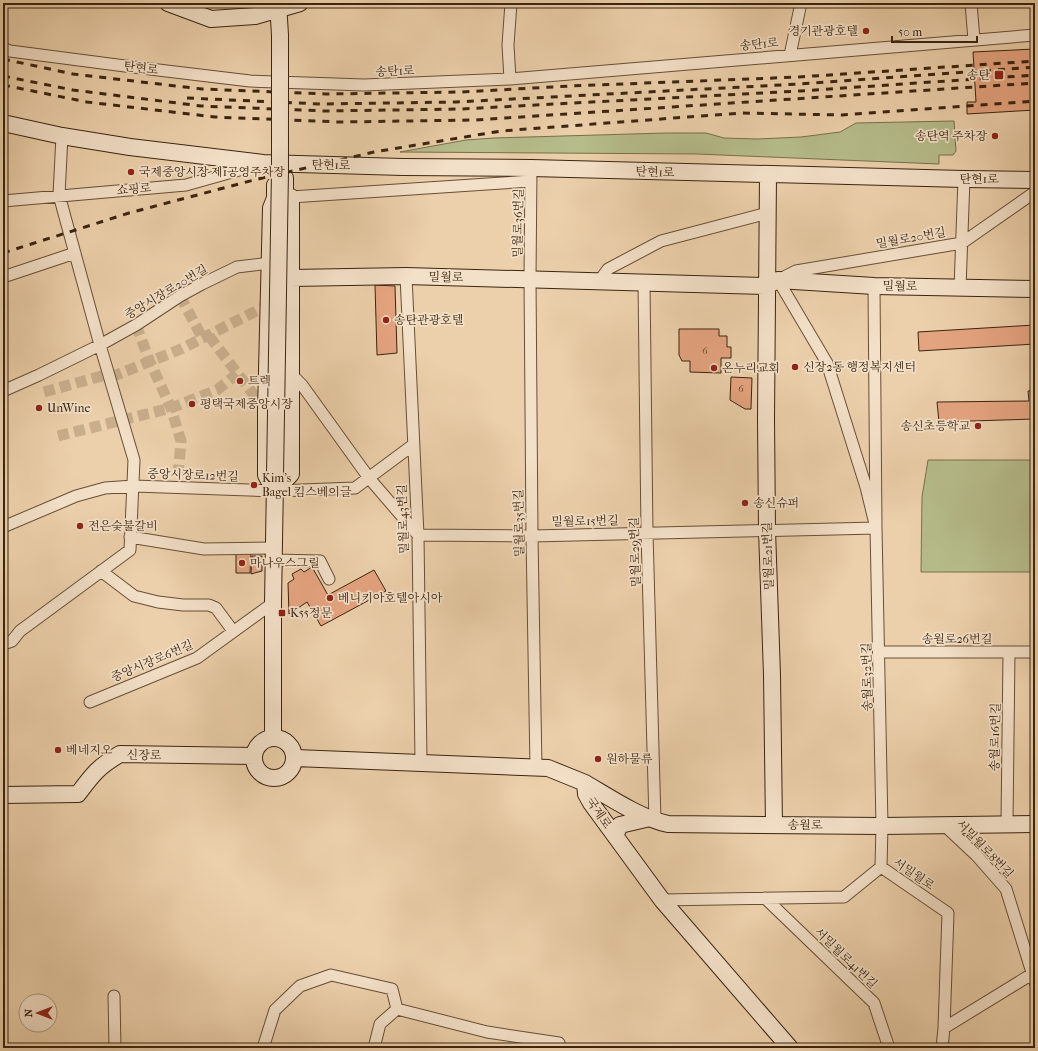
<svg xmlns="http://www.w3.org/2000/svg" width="1038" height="1051" viewBox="0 0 1038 1051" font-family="'IM FELL French Canon','Noto Serif KR',serif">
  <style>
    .green { fill: #b6bc8b; stroke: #78704e }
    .building { fill: #e5a480; stroke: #3b2410 }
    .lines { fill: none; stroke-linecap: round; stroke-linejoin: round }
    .street-tunnel { stroke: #c9ae8c; stroke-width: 11; stroke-dasharray: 11 5.5; stroke-linecap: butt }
    .street-casing { stroke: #674f37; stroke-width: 13 }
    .secondary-casing { stroke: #3b2410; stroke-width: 18 }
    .street { stroke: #f3e0c8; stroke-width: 11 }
    .secondary { stroke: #f3e0c8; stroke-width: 16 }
    .rail { stroke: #3b2410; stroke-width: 3; stroke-dasharray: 7 7; stroke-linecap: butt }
    .secondary-bridge-casing { stroke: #3b2410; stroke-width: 18; stroke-linecap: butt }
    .secondary-bridge { stroke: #f3e0c8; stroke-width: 16 }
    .poi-dot { fill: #8f2418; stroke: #f3e0c8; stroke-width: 1.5 }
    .labels { text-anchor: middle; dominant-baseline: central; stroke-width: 3.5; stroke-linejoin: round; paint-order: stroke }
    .number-label { font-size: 10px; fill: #66442c }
    .poi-label { font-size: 12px; fill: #3b2410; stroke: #f3e0c8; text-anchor: start }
    .street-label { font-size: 12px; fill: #3b2410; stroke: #f3e0c8 }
  </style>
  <rect width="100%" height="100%" fill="#ecd0ab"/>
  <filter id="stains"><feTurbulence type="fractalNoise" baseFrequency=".005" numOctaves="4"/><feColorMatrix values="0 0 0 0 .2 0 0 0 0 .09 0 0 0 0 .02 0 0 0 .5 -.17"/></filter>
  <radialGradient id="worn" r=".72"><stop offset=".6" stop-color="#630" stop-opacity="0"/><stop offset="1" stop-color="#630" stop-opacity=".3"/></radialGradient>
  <path class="green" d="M954,121L956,151L953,155H939V164L697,154L400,152L466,140L494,138L666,133H706L724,138L757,139L801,137L840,132L856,123Z
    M928,460H1035V572H921L922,497Z"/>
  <path class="building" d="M1035,49V110L967,114V102H976L973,52Z
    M375,285L395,286L397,353L377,355Z
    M1035,325V344L919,351L918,332Z
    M679,329H719V336H727V347H731V358H721V373L690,372V361H682L679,355Z
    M731,377L752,378L751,409H745L730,400Z
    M1035,390V419L939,422L937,402L1029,401L1028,391Z
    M236,553H251L250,573H236Z
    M252,556H262V571L251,574Z
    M312,567L328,595L374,570L386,591L321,626L307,602L289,614L288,583L294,579L292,574L301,569L304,572Z"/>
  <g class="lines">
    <path class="street-tunnel" d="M180,296L203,339
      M136,325L150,362L171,408L181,441L177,487
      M209,336L266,411
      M111,377L181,349L268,305
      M44,392L109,374
      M58,436L171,408L217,390L237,374"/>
    <defs>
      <path id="street" d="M971,3L974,40
        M3,48L10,51L125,66L250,81L364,85L510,79L1035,35
        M790,55L801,3
        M510,79L508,45L511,3
        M531,168L530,279L532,536L536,768
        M291,197L531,181
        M3,201L186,185L257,165
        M406,276L418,535L421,762
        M3,277L75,253
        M600,280L608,269L661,241L768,213
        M644,283L647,533L655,821
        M960,288L964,179
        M291,374L302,385L369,478L418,535L532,536L876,528L874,286
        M3,391L39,375L100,345L136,325L180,296L202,284L237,267L270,263
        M3,527L76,496L105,488L134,486L275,491L355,488L413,445
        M130,537L204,549L274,548
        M274,560L320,561L329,579
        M101,571L134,596L158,602L183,605H209L216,608L233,631
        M3,644L12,641L20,631L130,550L134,460L100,345L59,195L62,136
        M880,652H1035
        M90,702L197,658L273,603
        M1007,823L1009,652
        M944,825L977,856L1006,889L1035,982
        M881,867L882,826L876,528L866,487L827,363L778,280L796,271L962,243L1035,192
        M881,867L948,913L944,1028L942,1048
        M765,898L874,1003L889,1048
        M662,900L844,897L881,867
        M114,996L115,1048
        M944,1028L1032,974
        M263,1048L275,1010L300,986L331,975L392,989L397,1009L487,1032L559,1043L558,1048
        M374,1048L380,1024L397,1009"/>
      <path id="secondary" d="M168,3L211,19L255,16L300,3
        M278,3L280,35V56
        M3,123L62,136L130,147L263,163L403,167L531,168L964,179L1035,180
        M768,175L766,419L767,530L772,675L774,825
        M275,185V198L271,208L266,411V475L275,491L291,474V197H285V178
        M291,278L406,276L766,286L778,280L874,286L1035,289
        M273,737V603L275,481
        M254 758a20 20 0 1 1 40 0a20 20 0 1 1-40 0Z
        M295,758L548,768L585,783L586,794L591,803L662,900L790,1048
        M585,783C609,797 640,818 668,824L882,826L1035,824
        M3,795L78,794C93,774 98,767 120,754L254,756
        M615,836L620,825L650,818"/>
    </defs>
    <use href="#street" class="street-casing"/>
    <use href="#secondary" class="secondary-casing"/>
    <use href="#street" class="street"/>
    <use href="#secondary" class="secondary"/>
    <path class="rail" d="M3,59L73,74L202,89L326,94L461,92L571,86L799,77L1035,61
      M3,76L73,90L201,106L325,111L461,109L800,91L1035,75
      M3,85L87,102L215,117L339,122L475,120L1035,83
      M187,98L321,104L456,102L800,84L1035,67
      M3,253L129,213L254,180L374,152L501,131L741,113L842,115L1035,101"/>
    <defs>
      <path id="secondary-bridge" d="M275,475L280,171V56"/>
    </defs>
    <use href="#secondary-bridge" class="secondary-bridge-casing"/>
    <use href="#secondary-bridge" class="secondary-bridge"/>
  </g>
  <g class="poi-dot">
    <circle cx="866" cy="31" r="4"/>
    <rect x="994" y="70" width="10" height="10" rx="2"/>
    <circle cx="995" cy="136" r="4"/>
    <circle cx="131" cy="172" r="4"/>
    <circle cx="386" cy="320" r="4"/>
    <circle cx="795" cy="367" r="4"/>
    <circle cx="714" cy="368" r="4"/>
    <circle cx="240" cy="381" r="4"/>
    <circle cx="192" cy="404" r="4"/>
    <circle cx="39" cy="408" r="4"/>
    <circle cx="978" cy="426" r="4"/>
    <circle cx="254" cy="485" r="4"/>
    <circle cx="745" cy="503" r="4"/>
    <circle cx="80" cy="526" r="4"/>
    <circle cx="242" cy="563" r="4"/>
    <circle cx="330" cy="598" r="4"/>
    <rect x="278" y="609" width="8" height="8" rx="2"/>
    <circle cx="58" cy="750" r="4"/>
    <circle cx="598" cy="759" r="4"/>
  </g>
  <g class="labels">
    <g class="number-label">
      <text x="705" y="351">6</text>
      <text x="741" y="389">6</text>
    </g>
    <g class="poi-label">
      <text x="858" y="31" text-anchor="end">경기관광호텔</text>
      <text x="990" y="75" text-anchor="end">송탄</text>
      <text x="987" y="136" text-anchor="end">송탄역 주차장</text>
      <text x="139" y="172">국제중앙시장 제1공영주차장</text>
      <text x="394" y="320">송탄관광호텔</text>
      <text x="803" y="367">신장2동 행정복지센터</text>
      <text x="722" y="368">온누리교회</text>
      <text x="248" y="381">트렉</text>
      <text x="200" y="404">평택국제중앙시장</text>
      <text x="47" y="408">UnWine</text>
      <text x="970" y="426" text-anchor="end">송신초등학교</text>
      <text x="262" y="478">Kim's<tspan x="262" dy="14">Bagel 킴스베이글</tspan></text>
      <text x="753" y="503">송신슈퍼</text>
      <text x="88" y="526">전은숮불갈비</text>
      <text x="250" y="563">마나우스그릴</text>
      <text x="338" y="598">베니키아호텔아시아</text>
      <text x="290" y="613">K55정문</text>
      <text x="66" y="750">베네지오</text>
      <text x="606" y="759">원하물류</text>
    </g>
    <g class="street-label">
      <text transform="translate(759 44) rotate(-5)">송탄1로</text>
      <text transform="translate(141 68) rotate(7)">탄현로</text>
      <text transform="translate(395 71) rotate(-2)">송탄1로</text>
      <text transform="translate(331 165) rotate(1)">탄현1로</text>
      <text transform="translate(655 172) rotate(2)">탄현1로</text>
      <text x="979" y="179">탄현1로</text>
      <text transform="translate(134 189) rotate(-5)">쇼핑로</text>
      <text transform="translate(518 223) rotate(-89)">밀월로36번길</text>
      <text transform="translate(911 238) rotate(-10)">밀월로20번길</text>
      <text transform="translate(446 277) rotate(1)">밀월로</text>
      <text transform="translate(900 286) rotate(1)">밀월로</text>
      <text transform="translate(166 292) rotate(-31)">중앙시장로20번길</text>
      <text transform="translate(193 475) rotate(2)">중앙시장로12번길</text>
      <text transform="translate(403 519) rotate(-92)">밀월로43번길</text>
      <text transform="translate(585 521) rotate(-1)">밀월로15번길</text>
      <text transform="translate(519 523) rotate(-91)">밀월로35번길</text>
      <text transform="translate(635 552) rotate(-92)">밀월로29번길</text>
      <text transform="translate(768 556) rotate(-92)">밀월로21번길</text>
      <text x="957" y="639">송월로26번길</text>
      <text transform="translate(152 661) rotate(-23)">중앙시장로6번길</text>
      <text transform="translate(867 677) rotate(-91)">송월로32번길</text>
      <text transform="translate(995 737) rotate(-89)">송월로16번길</text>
      <text transform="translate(144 755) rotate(1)">신장로</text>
      <text transform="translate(599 813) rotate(56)">국제로</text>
      <text x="805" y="825">송월로</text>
      <text transform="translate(985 849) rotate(46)">서밀월로8번길</text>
      <text transform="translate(914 874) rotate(34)">서밀월로</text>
      <text transform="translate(846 958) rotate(44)">서밀월로41번길</text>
    </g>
  </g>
  <rect width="1038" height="1051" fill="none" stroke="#ecd0ab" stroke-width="16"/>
  <rect x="4" y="4" width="1030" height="1043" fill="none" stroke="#3b2410" stroke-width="2"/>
  <rect x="8" y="8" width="1022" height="1035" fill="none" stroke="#3b2410"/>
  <g transform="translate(38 1013) rotate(270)"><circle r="19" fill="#f3e0c8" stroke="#a9957e"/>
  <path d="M0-3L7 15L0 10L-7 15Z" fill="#8f2418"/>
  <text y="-6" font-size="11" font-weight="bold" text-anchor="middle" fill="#3b2410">N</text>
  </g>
  <path d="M892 36v6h85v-6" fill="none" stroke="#3b2410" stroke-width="2"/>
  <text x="898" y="36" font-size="12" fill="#3b2410" stroke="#f3e0c8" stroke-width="3" paint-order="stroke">50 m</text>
  <rect width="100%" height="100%" filter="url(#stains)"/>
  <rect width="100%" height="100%" fill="url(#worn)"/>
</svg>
